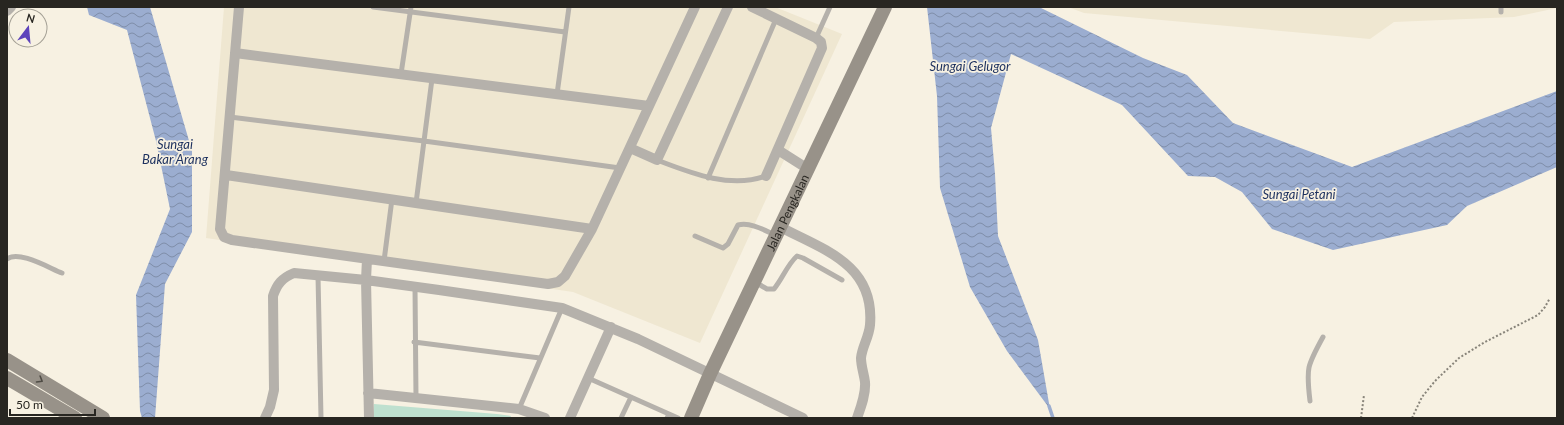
<svg xmlns="http://www.w3.org/2000/svg" width="1564" height="425" viewBox="0 0 1564 425" font-family="Lato,sans-serif">
  <style>
    .built { fill: #efe7d1 }
    .pitch { fill: #bee0cf }
    .water { fill: url(#water-waves) }
    .lines { fill: none; stroke-linecap: round; stroke-linejoin: round }
    .stream { stroke: #9badd0; stroke-width: 3.5 }
    .path { stroke: #88847a; stroke-width: 2; stroke-dasharray: 2 2; stroke-linecap: butt }
    .service { stroke: #b5b1ab; stroke-width: 5 }
    .minor { stroke: #b5b1ab; stroke-width: 10 }
    .secondary { stroke: #989289; stroke-width: 14 }
    .oneway { stroke: #4f4c45 }
    .labels { text-anchor: middle; dominant-baseline: central; stroke-width: 3.5; stroke-linejoin: round; paint-order: stroke }
    .street-label { font-size: 12px; fill: #282621; stroke: #f7f1e2 }
    .water-label { font-size: 13px; font-style: italic; fill: #1d315f; stroke: #f7f1e2 }
  </style>
  <defs>
    <pattern id="water-waves" width="16" height="10" patternUnits="userSpaceOnUse"><rect width="16" height="10" fill="#9badd0"/><path d="M0 5q4-4 8 0t8 0" fill="none" stroke="#7e8da8"/></pattern>
  </defs>
  <rect width="100%" height="100%" fill="#f7f1e2"/>
  <path class="built" d="M224,7H775L842,34L700,343L573,292L206,238Z
    M1068,7H1557V8L1514,17L1394,22L1370,39L1084,13Z"/>
  <path class="pitch" d="M374,404L497,414L511,416L510,418H373Z"/>
  <path class="water" d="M87,7H150L192,151V232L165,284L155,418H142L140,411L136,295L170,209L156,141L127,30L89,15Z
    M927,7H1039L1143,58L1187,75L1233,123L1352,167L1557,91V167L1467,206L1447,225L1333,250L1272,229L1242,192L1215,177L1188,176L1122,105L1011,54L991,128L995,174L998,236L1038,340L1050,409L1007,351L970,287L940,188L937,96Z"/>
  <g class="lines">
    <path class="stream" d="M1049,406L1053,418"/>
    <path class="path" d="M1361,418L1364,395
      M1412,418L1422,397L1435,381L1459,358L1485,342L1538,315L1545,307L1550,298"/>
    <path class="service" d="M373,7L565,32
      M1501,12V7
      M816,38L830,7
      M401,74L411,7
      M557,94L569,7
      M230,117L424,141L620,168
      M657,160C691,173 730,189 766,176
      M708,178L776,19
      M416,203L432,79
      M695,236L723,248L728,244L738,225C751,222 764,230 775,235
      M7,259C19,250 49,268 62,273
      M384,261L392,199
      M318,276L321,418
      M755,282L767,289H774C783,278 787,265 797,256L803,258L842,280
      M415,287L416,398
      M414,342L540,358
      M588,378L669,414
      M1310,401C1306,368 1307,366 1323,337
      M519,409L562,308
      M621,418L631,397
      M667,418L669,414L678,418"/>
    <path class="minor" d="M239,7L220,229L224,237L232,240L548,284L558,282L565,276L592,229L695,7
      M752,7L816,38L821,42L822,48L766,176
      M7,11L11,7
      M235,53L649,106
      M630,148L657,160L728,7
      M778,150L808,169
      M226,175L592,229
      M780,227C825,250 875,265 870,325C869,337 862,347 861,358C861,366 864,374 865,382C866,394 861,407 857,418
      M367,259L366,280L369,418
      M368,393L519,409L545,418
      M265,418L270,407L274,390L273,296C277,284 282,278 294,273L366,280L439,290L562,308L638,339L803,418
      M570,418L611,327"/>
    <g class="secondary">
      <path d="M7,360L103,418"/>
      <path d="M7,378L75,418"/>
      <path id="s1" d="M691,418L710,374L885,7"/>
    </g>
  </g>
  <defs><path id="oneway-chevron" d="M-2-3.5L2.5 0L-2 3.5" fill="none" stroke-width="1.6" stroke-linecap="round" stroke-linejoin="round"/></defs>
  <use class="oneway" href="#oneway-chevron" transform="translate(40 380) rotate(31)"/>
  <g class="labels">
    <g class="street-label">
      <text stroke="none"><textPath href="#s1" startOffset="227">Jalan Pengkalan</textPath></text>
    </g>
    <g class="water-label">
      <text x="970" y="66">Sungai Gelugor</text>
      <text x="175" y="144">Sungai<tspan x="175" dy="15">Bakar Arang</tspan></text>
      <text x="1299" y="194">Sungai Petani</text>
    </g>
  </g>
  <rect width="1564" height="425" fill="none" stroke="#282621" stroke-width="16"/>
  <g transform="translate(28 28) rotate(16)"><circle r="19" fill="#f7f1e2" stroke="#a4a095"/>
  <path d="M0-3L7 15L0 10L-7 15Z" fill="#5d43bb"/>
  <text y="-6" font-size="11" font-weight="bold" text-anchor="middle" fill="#282621">N</text>
  </g>
  <path d="M10 409v6h85v-6" fill="none" stroke="#282621" stroke-width="2"/>
  <text x="16" y="409" font-size="12" fill="#282621" stroke="#f7f1e2" stroke-width="3" paint-order="stroke">50 m</text>
</svg>
